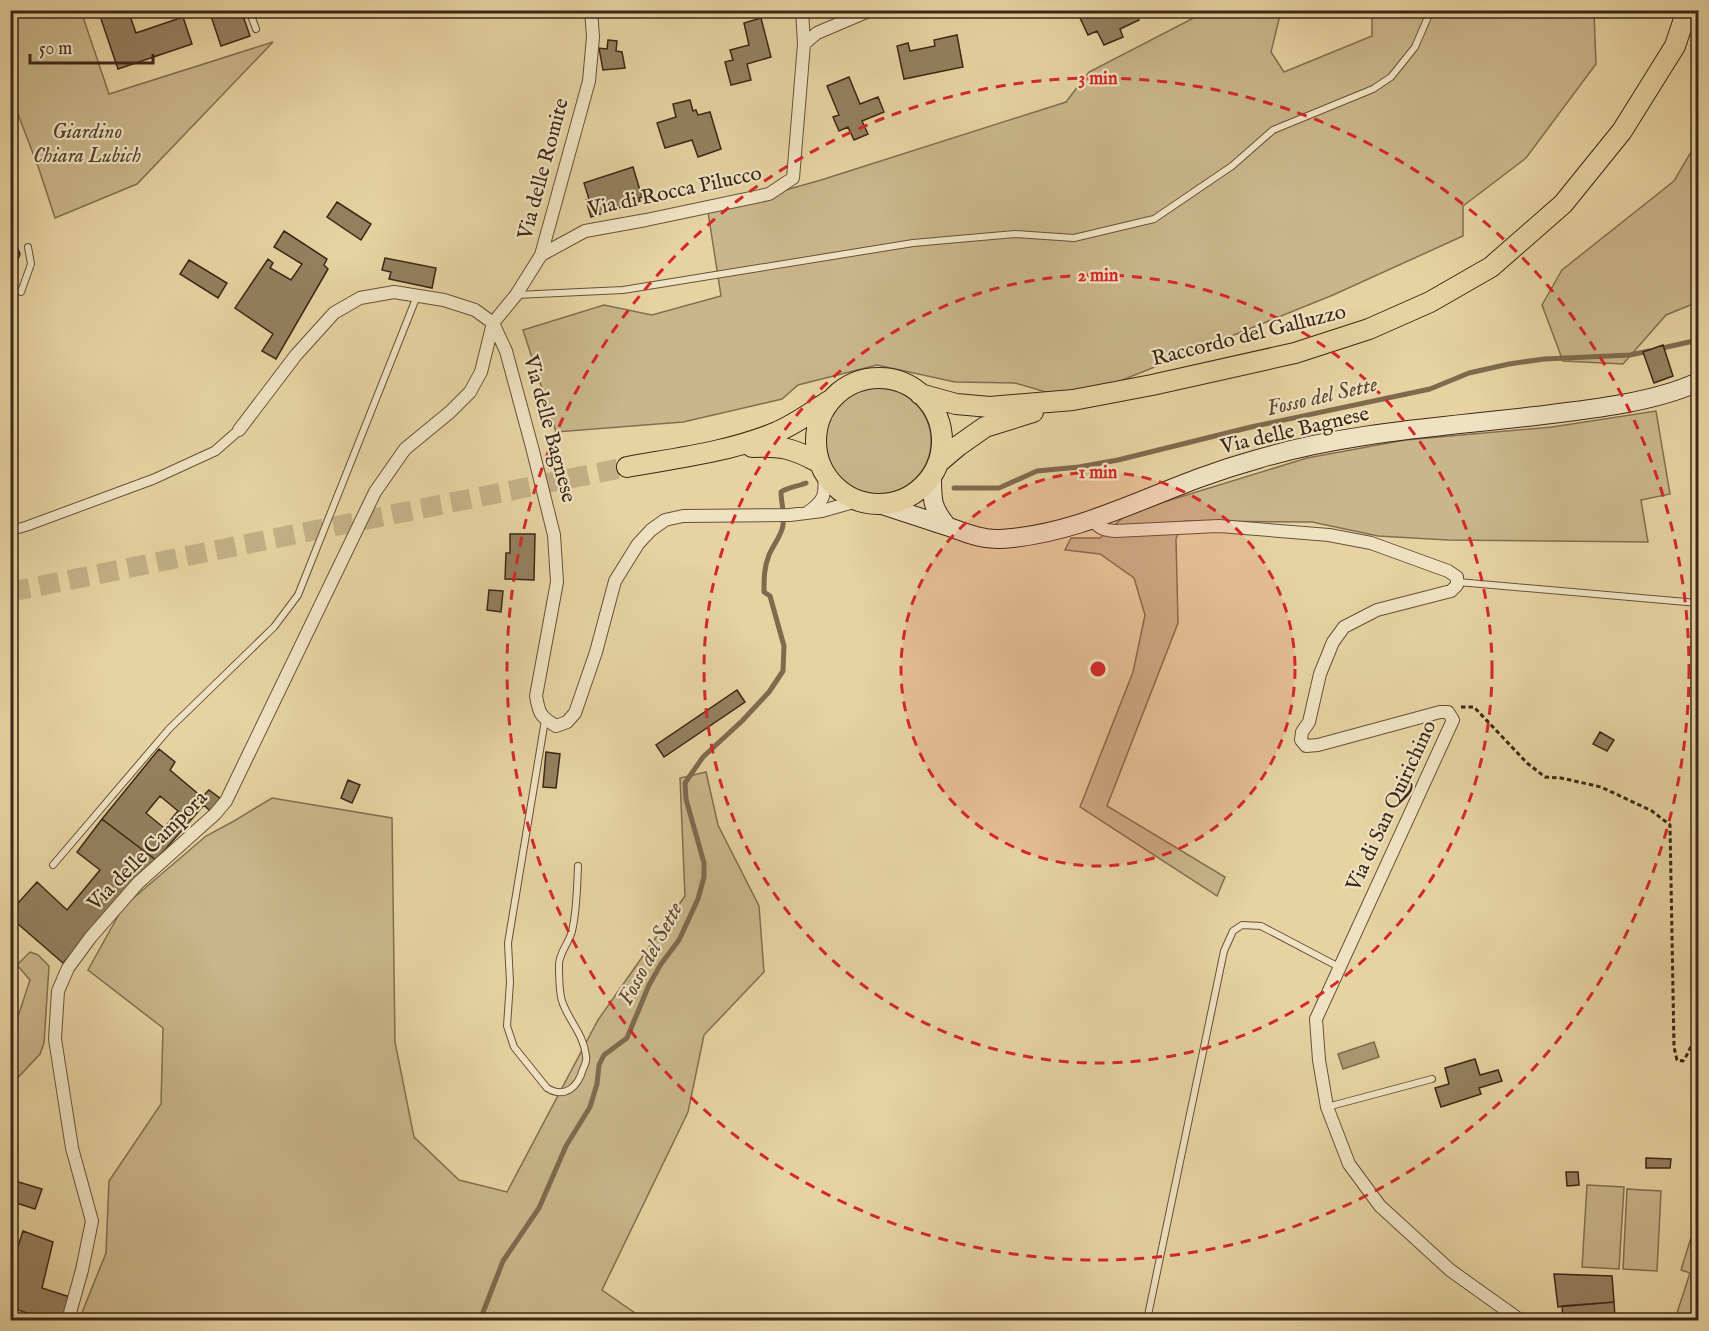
<svg xmlns="http://www.w3.org/2000/svg" width="1709" height="1331" viewBox="0 0 1709 1331" font-family="'IM FELL English',serif">
  <style>
    .green { fill: #c9b68a; stroke: #826e51; stroke-width: 1.5 }
    .water { fill: #ac9872; stroke: #7f6a4e; stroke-width: 1.5 }
    .lines { fill: none; stroke-linecap: round; stroke-linejoin: round }
    .stream { stroke: #7f6a4e; stroke-width: 5 }
    .building { fill: #94805f; stroke: #3c2618; stroke-width: 1.5; fill-rule: evenodd }
    .primary-tunnel { stroke: #c4b086; stroke-width: 20; stroke-dasharray: 20 10; stroke-linecap: butt }
    .service-casing { stroke: #66513a; stroke-width: 8 }
    .pedestrian-casing { stroke: #66513a; stroke-width: 11 }
    .minor-casing { stroke: #66513a; stroke-width: 14 }
    .secondary-casing { stroke: #3c2618; stroke-width: 20 }
    .primary-casing { stroke: #3c2618; stroke-width: 22 }
    .path { stroke: #3c2618; stroke-width: 3; stroke-dasharray: 4.5 3; stroke-linecap: butt }
    .service { stroke: #efe2c2; stroke-width: 6 }
    .pedestrian { stroke: #efe2c2; stroke-width: 9 }
    .minor { stroke: #efe2c2; stroke-width: 12 }
    .secondary { stroke: #efe2c2; stroke-width: 18 }
    .primary { stroke: #e6d3a1; stroke-width: 20 }
    .ring { fill: none; stroke: #d62828; stroke-width: 3; stroke-dasharray: 10 8 }
    .labels { text-anchor: middle; dominant-baseline: central; stroke-width: 4.5; stroke-linejoin: round; paint-order: stroke }
    .park-label { font-size: 21px; font-style: italic; fill: #58432f; stroke: #efe2c2 }
    .street-label { font-size: 21px; fill: #3c2618; stroke: #efe2c2 }
    .water-label { font-size: 22px; font-style: italic; fill: #5e4833; stroke: #efe2c2 }
    .centre { fill: #d62828; stroke: #efe2c2; stroke-width: 3 }
    .ring-label { font-size: 18px; text-anchor: middle; font-weight: bold; fill: #d62828; stroke: #efe2c2; stroke-width: 4.5; stroke-linejoin: round; paint-order: stroke }
  </style>
  <rect width="100%" height="100%" fill="#e6d3a1"/>
  <filter id="stains"><feTurbulence type="fractalNoise" baseFrequency=".00333" numOctaves="4"/><feColorMatrix values="0 0 0 0 .2 0 0 0 0 .09 0 0 0 0 .02 0 0 0 .5 -.17"/></filter>
  <radialGradient id="worn" r=".72"><stop offset=".6" stop-color="#630" stop-opacity="0"/><stop offset="1" stop-color="#630" stop-opacity=".3"/></radialGradient>
  <path class="green" d="M11,10L27,16L29,11H81L109,94L273,42L137,184L55,218L39,169L11,96Z
    M1207,11H1281L1271,52L1284,72L1372,36V11H1594L1596,64L1526,158L1463,206V236L1333,295L1073,400L1015,383L955,382L877,365L798,385L782,399L683,422L556,432L523,330L604,305L652,315L721,296L708,212L821,180L1066,102L1089,72Z
    M1698,140V302L1666,315L1623,364L1563,361L1542,305L1562,270L1674,181Z
    M825 441a53 53 0 1 1 106 0a53 53 0 1 1-106 0Z
    M1656,411L1670,494L1641,500L1648,542L1448,540L1378,536L1312,522L1184,521L1176,539L1178,623L1107,806L1225,877L1217,896L1080,807L1133,672L1145,615L1134,578L1100,554L1065,550L1071,538H1100L1128,513L1307,458L1405,440L1552,427Z
    M706,772L718,825L759,906L764,972L704,1035L688,1112L602,1290L645,1320H79L106,1253L109,1181L161,1104L163,1028L88,970L123,907L206,836L234,821L272,798L392,818L395,1042L414,1137L459,1180L507,1192L598,1020L685,896L680,778Z
    M30,952L38,955L49,966L44,1043L40,1054L11,1085V1038L30,980L17,965Z
    M1587,1185L1624,1187L1619,1269L1582,1267Z
    M1627,1189L1661,1191L1657,1271L1623,1269Z
    M1694,1228L1698,1230V1320L1677,1313L1690,1273L1681,1270Z"/>
  <path class="water" d="M1374,1042L1379,1057L1343,1069L1338,1054Z"/>
  <g class="lines">
    <path class="stream" d="M1658,349L1698,340
      M954,488H999L1037,471L1079,467L1118,460L1251,427L1430,389L1469,373L1509,364L1544,359L1630,355L1649,351
      M480,1320L503,1261L539,1208L566,1146L590,1107L597,1084L599,1065L604,1055L627,1038L649,985L661,964L679,940L698,899L704,877V863L686,799L685,783L703,757L742,721L769,692L783,671L784,646L770,596L764,592C764,579 764,567 769,555C773,545 782,535 783,525C785,513 781,503 781,492C786,488 799,486 806,483"/>
  </g>
  <path class="building" d="M98,10H128L136,33L183,17L192,44L118,69Z
    M209,10H241L250,36L221,46Z
    M1083,10H1135L1139,20L1120,29L1123,37L1104,45L1097,31L1088,35L1080,18L1085,16Z
    M761,18L771,57L747,64L751,80L731,85L725,62L733,60L730,50L749,45L744,23Z
    M957,35L963,67L904,79L897,46L908,43L910,51L935,46L934,40Z
    M608,40L617,41L616,51L622,52L625,68L603,70L599,48L607,49Z
    M849,77L860,104L878,97L884,112L862,121L868,134L854,140L848,127L839,131L833,117L839,115L827,86Z
    M690,100L693,111L696,110L698,115L710,112L721,149L698,157L692,140L665,148L657,123L676,117L673,104Z
    M633,167L642,197L639,198L640,201L591,217L586,200L589,199L584,183Z
    M337,202L371,224L361,240L327,217Z
    M10,229L20,254L10,280Z
    M284,231L327,259L324,265L328,269L276,359L262,351L273,334L235,308L268,259L273,263L270,268L291,280L302,264L274,247Z
    M385,258L436,268L432,288L389,279L391,272L382,270Z
    M189,260L227,283L218,298L180,274Z
    M1663,345L1673,376L1654,383L1643,352Z
    M510,534H535L534,580L505,579L506,553H510Z
    M489,590L503,591L501,612L487,610Z
    M737,690L745,702L664,757L656,745Z
    M1600,732L1614,740L1607,751L1593,744Z
    M159,749L175,762L170,770L202,797L209,790L221,799L212,813L204,805L156,860L102,819ZM160,796L178,811L164,828L146,813Z
    M546,752L560,754L556,788L543,787Z
    M348,780L360,785L352,803L341,798Z
    M102,819L156,860L63,963L10,917V912L37,882L67,910L100,870L77,852Z
    M1475,1059L1480,1075L1498,1070L1502,1081L1479,1088L1481,1094L1441,1107L1435,1088L1449,1084L1445,1068Z
    M1646,1158L1671,1159L1670,1168H1646Z
    M1566,1172H1578L1579,1185L1567,1186Z
    M15,1181L42,1189L35,1209L10,1201V1194Z
    M23,1231L53,1242L42,1288L70,1297L61,1320H46L10,1307V1271Z
    M1554,1274L1612,1276L1614,1302L1558,1307Z
    M1614,1302L1615,1317L1563,1320L1562,1306Z"/>
  <g class="lines">
    <path class="primary-tunnel" d="M10,592L627,467"/>
    <defs>
      <path id="service" d="M249,10L256,29
        M21,292L31,264L28,247
        M516,295L623,290L913,243L1015,234L1074,238L1154,219L1232,166L1273,130L1373,89L1391,77L1415,47L1431,10
        M1458,582L1698,603
        M545,720L508,943L510,982L507,1026L514,1047L547,1088C565,1099 578,1087 583,1069C585,1065 587,1060 586,1056C584,1034 568,1020 562,1001C559,991 559,975 559,964C560,951 569,943 572,931C577,910 577,888 578,866
        M53,865L169,729L274,627L298,595L417,296
        M1327,1107L1432,1079
        M1147,1320L1224,951L1233,931L1242,925L1261,926L1339,967"/>
      <path id="pedestrian" d="M10,531L27,526L154,479L215,451L239,430"/>
      <path id="minor" d="M802,10L804,44
        M541,255L585,231L646,220L769,194L793,178L804,44L817,33L871,10
        M239,430L296,355L334,313L360,298L394,292L444,300L475,310L493,323L506,351L532,447L554,535L557,582L536,696C539,714 541,717 556,726L567,722L575,713L596,652L615,581L638,544L651,530L665,520L683,516L790,515L822,511L857,501
        M807,513C824,501 826,496 824,474
        M1093,520C1099,529 1105,530 1115,531L1219,526L1329,535L1371,543L1448,571L1457,577V585L1451,591L1377,610L1344,627L1333,642L1320,674L1309,722L1302,732L1301,740L1306,746L1318,745L1440,712H1448L1453,720L1316,1019L1319,1060L1327,1107L1349,1164L1380,1206L1450,1270L1520,1320
        M68,1320L82,1270L92,1221L72,1148L55,1039L58,991L68,968L90,938L138,883L215,814L226,801L375,492L405,449L450,412L470,392L481,372L493,323L516,295L541,255L589,81L593,37L591,10"/>
      <path id="secondary" d="M932,478C932,500 932,508 947,526
        M879,504C900,511 922,518 943,525C962,531 980,540 1000,539C1072,535 1136,501 1202,477C1221,470 1240,464 1258,459C1348,432 1443,427 1535,416C1585,410 1653,403 1698,382"/>
      <path id="primary" d="M816 441a63 63 0 1 1 126 0a63 63 0 1 1-126 0Z
        M920,394L956,404L990,407L1073,400L1152,385L1295,353L1369,329L1430,302L1491,267L1563,204L1622,131L1675,46L1687,10
        M752,447C782,446 792,448 818,462
        M938,463L958,446L985,427L1033,412
        M627,467C677,458 729,452 777,432C795,424 812,412 829,401"/>
    </defs>
    <use href="#service" class="service-casing"/>
    <use href="#pedestrian" class="pedestrian-casing"/>
    <use href="#minor" class="minor-casing"/>
    <use href="#secondary" class="secondary-casing"/>
    <use href="#primary" class="primary-casing"/>
    <path class="path" d="M144,10L145,15L158,10
      M1461,707H1474L1527,763L1545,777L1561,778L1601,787L1652,811L1670,825L1674,1047L1677,1060L1683,1061C1692,1048 1696,1034 1698,1018"/>
    <use href="#service" class="service"/>
    <use href="#pedestrian" class="pedestrian"/>
    <use href="#minor" class="minor"/>
    <use href="#secondary" class="secondary"/>
    <use href="#primary" class="primary"/>
  </g>
  <circle cx="1098" cy="669" r="197" fill="#d62828" fill-opacity=".12"/>
  <g class="ring">
    <circle cx="1098" cy="669" r="197"/>
    <circle cx="1098" cy="669" r="394"/>
    <circle cx="1098" cy="669" r="591"/>
  </g>
  <g class="labels">
    <g class="park-label">
      <text x="87" y="132">Giardino<tspan x="87" dy="24">Chiara Lubich</tspan></text>
    </g>
    <g class="street-label">
      <text transform="translate(544 169) rotate(-75)">Via delle Romite</text>
      <text transform="translate(675 192) rotate(-12)">Via di Rocca Pilucco</text>
      <text transform="translate(1249 336) rotate(-14)">Raccordo del Galluzzo</text>
      <text transform="translate(549 429) rotate(75)">Via delle Bagnese</text>
      <text transform="translate(1295 431) rotate(-13)">Via delle Bagnese</text>
      <text transform="translate(1392 806) rotate(-65)">Via di San Quirichino</text>
      <text transform="translate(148 851) rotate(-45)">Via delle Campora</text>
    </g>
    <g class="water-label">
      <text transform="translate(1322 397) rotate(-13)">Fosso del Sette</text>
      <text transform="translate(651 954) rotate(-62)">Fosso del Sette</text>
    </g>
  </g>
  <circle cx="1098" cy="669" r="9" class="centre"/>
  <g class="ring-label">
    <text x="1098" y="84">3 min</text>
    <text x="1098" y="281">2 min</text>
    <text x="1098" y="478">1 min</text>
  </g>
  <rect width="1709" height="1331" fill="none" stroke="#e6d3a1" stroke-width="36"/>
  <rect x="12" y="12" width="1685" height="1307" fill="none" stroke="#3c2618" stroke-width="3"/>
  <rect x="18" y="18" width="1673" height="1295" fill="none" stroke="#3c2618" stroke-width="1.5"/>
  <path d="M30 54v9h123v-9" fill="none" stroke="#3c2618" stroke-width="3"/>
  <text x="39" y="54" font-size="18" fill="#3c2618" stroke="#efe2c2" stroke-width="4.5" paint-order="stroke">50 m</text>
  <rect width="100%" height="100%" filter="url(#stains)"/>
  <rect width="100%" height="100%" fill="url(#worn)"/>
</svg>
